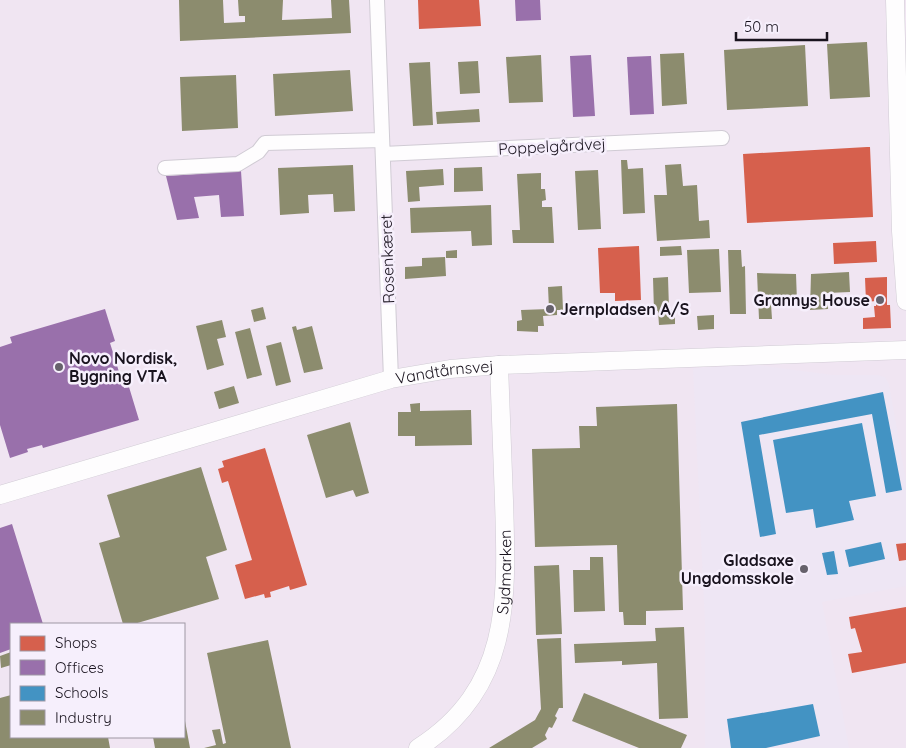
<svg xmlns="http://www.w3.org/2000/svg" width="906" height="748" viewBox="0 0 906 748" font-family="Quicksand,sans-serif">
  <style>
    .industrial { fill: #f0e5f2; fill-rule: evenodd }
    .education { fill: #eee6f4 }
    .shops { fill: #d6604d }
    .offices { fill: #9970ab }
    .schools { fill: #4393c3 }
    .industry { fill: #8c8c6e }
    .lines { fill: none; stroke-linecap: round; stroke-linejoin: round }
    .minor-casing { stroke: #d0cbd4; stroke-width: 16 }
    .tertiary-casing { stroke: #d0cbd4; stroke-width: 19 }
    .minor { stroke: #fefdfe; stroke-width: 14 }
    .tertiary { stroke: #fefdfe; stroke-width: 18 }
    .poi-dot { fill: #66616b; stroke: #f6effc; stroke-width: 2 }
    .labels { text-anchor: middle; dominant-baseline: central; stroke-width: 5; stroke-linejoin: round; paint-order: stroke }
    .street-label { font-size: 16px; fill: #19131e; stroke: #f6effc }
    .poi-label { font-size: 16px; font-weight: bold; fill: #19131e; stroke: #f6effc; text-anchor: end }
  </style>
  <rect width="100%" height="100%" fill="#f6f2f9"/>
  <path class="industrial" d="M0,0H906V748H0ZM11,624H184V737H11Z"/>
  <path class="education" d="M757,365L833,375H878L885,377L889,384L906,481V586L822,602L849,748H705V623L693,368Z"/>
  <path class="shops" d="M418,0H479L481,26L419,29Z
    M867,147H870L873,217L747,223L743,154Z
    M876,241L877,262L834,264L833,243Z
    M639,246L641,300L615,301V293H600L598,248Z
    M887,277V305H890L891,328L863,329V318L875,317L874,306H876V301L866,302L865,278Z
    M265,448L307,585L290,590L289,586L270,592L271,597L265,598L264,594L245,599L235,565L252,560L228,481L222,483L218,469L224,467L222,461Z
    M906,543V560L899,561L896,544Z
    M906,607V663L852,673L848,654L862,652L855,628L851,629L849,617Z"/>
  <path class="offices" d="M515,0H540L541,20L516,21Z
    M591,55L595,116L573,117L570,56Z
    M651,56L654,114L630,115L627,57Z
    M241,171L244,216L221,217L219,195L194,197L199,218L177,220L166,176Z
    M105,309L115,341L110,343L124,388L129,387L139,420L43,448L42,445L27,449L28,452L10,458L0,425V347L12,343L10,337Z
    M12,524L43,624H11V649L0,653V528Z"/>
  <path class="schools" d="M883,392L902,490L886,493L872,414L759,435L776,534L760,537L741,422Z
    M862,423L876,496L849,501L854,520L816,528L813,509L786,513L773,440Z
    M881,542L885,559L849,567L845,550Z
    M834,551L838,574L827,575L822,553Z
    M813,704L820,736L766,748H731L727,719Z"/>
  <path class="industry" d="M179,0H223L224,23L245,22V16H239L238,0H283L282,20L332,18L331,0H349L351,33L180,41Z
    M867,42L870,97L830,99L827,44Z
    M805,45L808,106L727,110L724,50Z
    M684,53L687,104L662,106L660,54Z
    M541,55L543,102L509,103L506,57Z
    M478,61L480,93L460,94L458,62Z
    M430,62L433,125L413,126L409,63Z
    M350,70L353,111L275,116L273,74Z
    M236,75L238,128L182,131L180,77Z
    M479,109L480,122L437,124L436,112Z
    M621,160H627L628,169L643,168L645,213L623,214Z
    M681,164L683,186L697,185L699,221L709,220L710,238L657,241L654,195H667L665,165Z
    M353,165L355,211L334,212L333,194L308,195L309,213L280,215L278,168Z
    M482,167L483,191L454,192V168Z
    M443,169L444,185L419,187L420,201L408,202L406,171Z
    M598,170L601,229L578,230L575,171Z
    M541,173V189H545L546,200L542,201V207H552L554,243H513L512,230H520L517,174Z
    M491,205L492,245L472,246L471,231L411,233L410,208Z
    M681,246L682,255L660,256V247Z
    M719,249L721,292L689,293L687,250Z
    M457,250V258H446V251Z
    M728,250H741L742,267L745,266L746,314H730Z
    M445,257L446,276L405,279V267L422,266V258Z
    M849,272L850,292L827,293L828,309L810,310L811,274Z
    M757,273L796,274L797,302L771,304L772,319H759Z
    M668,277L669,309H675V324L659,325L658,311H654L653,278Z
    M562,286L563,310H557V315L543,316L544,326H538V332L517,331V321L522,320L521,310L549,309L548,287Z
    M263,307L266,319L254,322L251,310Z
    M714,315V329L698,330L697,316Z
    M222,320L226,337L217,339L224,365L207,370L196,326Z
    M296,326L297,330L312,326L323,369L304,373L292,327Z
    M250,328L262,375L247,379L235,332Z
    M281,342L291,382L276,386L266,346Z
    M234,386L239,403L219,409L214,392Z
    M420,403V411L471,410L472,445L415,446V436H398V412H411L410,404Z
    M677,404L683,610L646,611V625H624L623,612H619L617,545L535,547L532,449L580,448L579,426H597L596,407Z
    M350,422L369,493L356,497L353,490L326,498L307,435Z
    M201,467L227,550L206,557L219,599L134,624H123L99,543L120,537L107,495Z
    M590,557H603L605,611L574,612L573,570H590Z
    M559,565L562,634L536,635L534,566Z
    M684,627L688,718L659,719L657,663L622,665V661L575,663L574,644L656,641L655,628Z
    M561,638L563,708H559L555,716L557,718L552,728L549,727L545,735L547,739L532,748H489L535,720L541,709L537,639Z
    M268,640L291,748H204L216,745L212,730L220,729L223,744L226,743L207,653Z
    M11,652V665L1,668L0,656Z
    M584,693L687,735L681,748H639L572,721Z
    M11,695V737H108L110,748H0V698Z
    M185,721L190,748H155L153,737H184Z"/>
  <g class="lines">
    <defs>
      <path id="minor" d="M377,0L391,379
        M383,154L722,138
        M165,168L238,164L258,152L265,143L382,140"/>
      <g id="tertiary">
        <path d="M895,0L901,231L906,301"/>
        <path id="s1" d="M0,495L391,379L450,369L499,365L906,350"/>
        <path id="s2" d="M418,748C512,688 507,598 504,501C502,456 501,410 499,365"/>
      </g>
    </defs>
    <use href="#minor" class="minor-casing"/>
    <use href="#tertiary" class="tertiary-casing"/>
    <use href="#minor" class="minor"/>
    <use href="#tertiary" class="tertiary"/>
  </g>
  <g class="poi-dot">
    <circle cx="880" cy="300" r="5"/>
    <circle cx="550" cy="309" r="5"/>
    <circle cx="59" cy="367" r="5"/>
    <circle cx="804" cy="569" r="5"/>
  </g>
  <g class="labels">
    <g class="street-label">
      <text transform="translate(552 146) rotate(-3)">Poppelgårdvej</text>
      <text transform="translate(387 259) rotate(-92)">Rosenkæret</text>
      <text stroke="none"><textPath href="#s1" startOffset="462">Vandtårnsvej</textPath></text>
      <text stroke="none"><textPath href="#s2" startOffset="206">Sydmarken</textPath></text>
    </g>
    <g class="poi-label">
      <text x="870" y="300">Grannys House</text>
      <text x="560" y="309" text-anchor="start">Jernpladsen A/S</text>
      <text x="69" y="358" text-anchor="start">Novo Nordisk,<tspan x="69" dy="18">Bygning VTA</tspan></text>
      <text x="794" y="560">Gladsaxe<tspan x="794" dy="18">Ungdomsskole</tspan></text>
    </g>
  </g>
  <rect x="10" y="623" width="175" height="115" fill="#f6effc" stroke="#9e97a3"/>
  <rect x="20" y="636" width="25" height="15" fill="#d6604d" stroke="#9e97a3"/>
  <text x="55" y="648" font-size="15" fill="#19131e">Shops</text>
  <rect x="20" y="660" width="25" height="15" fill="#9970ab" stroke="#9e97a3"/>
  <text x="55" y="673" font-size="15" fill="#19131e">Offices</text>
  <rect x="20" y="686" width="25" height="15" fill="#4393c3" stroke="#9e97a3"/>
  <text x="55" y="698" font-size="15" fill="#19131e">Schools</text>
  <rect x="20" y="710" width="25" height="15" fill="#8c8c6e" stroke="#9e97a3"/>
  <text x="55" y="723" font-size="15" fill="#19131e">Industry</text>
  <path d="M736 32v8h91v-8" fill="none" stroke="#19131e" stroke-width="2.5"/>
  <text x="744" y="32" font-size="15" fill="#19131e" stroke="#f6effc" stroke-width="4" paint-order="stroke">50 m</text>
</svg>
